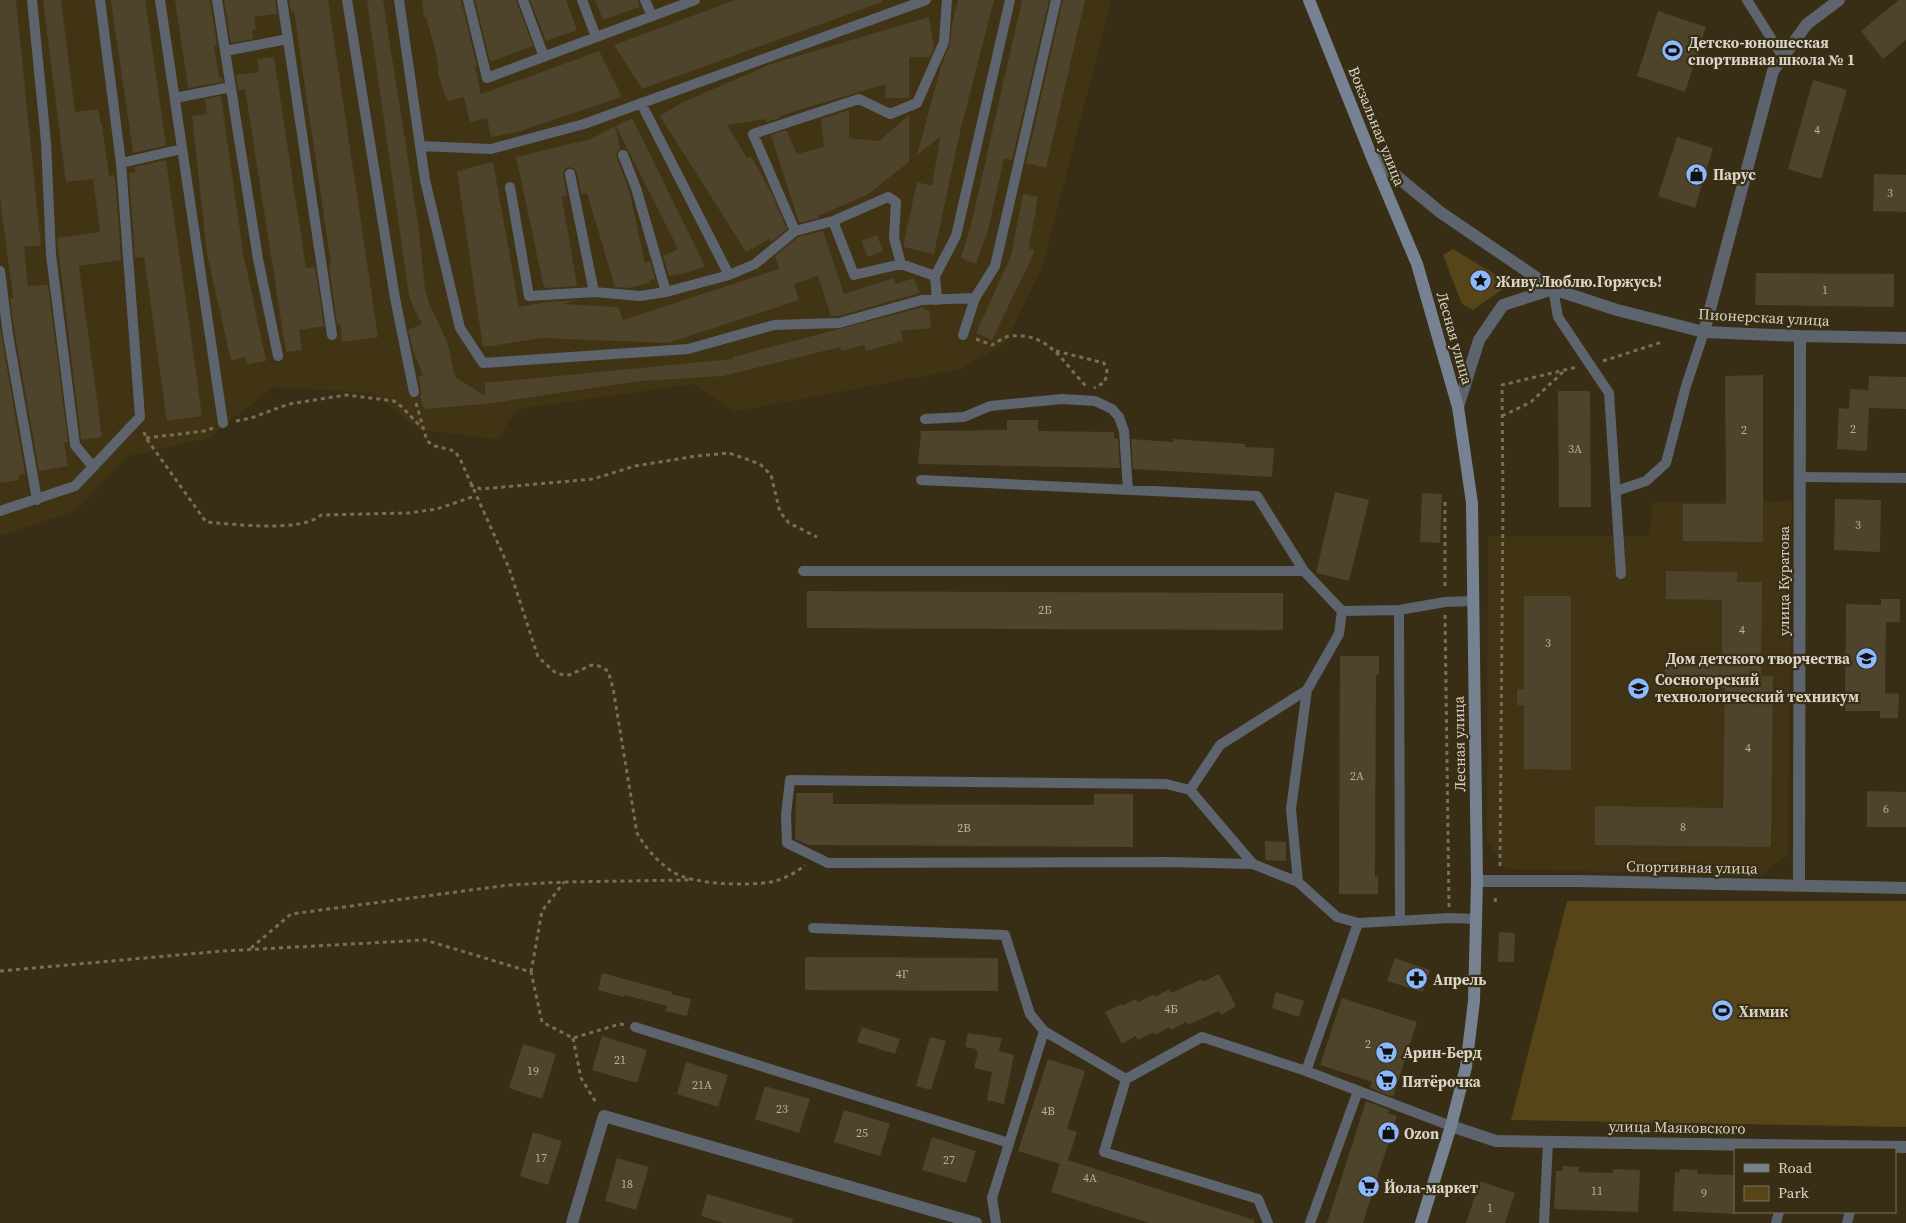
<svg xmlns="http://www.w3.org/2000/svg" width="1906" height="1223" viewBox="0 0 1906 1223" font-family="'Source Serif 4',serif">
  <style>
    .built { fill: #413414 }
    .green { fill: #574519 }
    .building { fill: #4e432b }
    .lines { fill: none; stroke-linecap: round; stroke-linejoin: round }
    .path { stroke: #776e5a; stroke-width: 3; stroke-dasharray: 4 4; stroke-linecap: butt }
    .lane { stroke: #5d646e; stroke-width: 10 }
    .street { stroke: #5d646e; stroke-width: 12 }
    .secondary { stroke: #768191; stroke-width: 12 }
    .labels { text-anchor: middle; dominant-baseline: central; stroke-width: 4.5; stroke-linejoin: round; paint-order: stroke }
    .number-label { font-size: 12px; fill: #b7b09f }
    .poi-label { font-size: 15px; font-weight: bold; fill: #dad4c6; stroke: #382d15; text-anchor: start }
    .street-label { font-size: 15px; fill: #dad4c6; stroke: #382d15 }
  </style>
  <rect width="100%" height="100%" fill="#382d15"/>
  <path class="built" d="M0,0H1111L1043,266L1005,343L961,369L733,412L695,384L517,409L498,439L420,430L373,393L273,387L209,438L129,456L75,511L0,536Z
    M1792,501L1788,854L1761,876L1505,869L1487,839L1488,536H1649L1653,502Z"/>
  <path class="green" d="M1453,249L1501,278L1503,289L1473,310L1462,304L1443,255Z
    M1567,901H1906V1127L1511,1120Z"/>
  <path class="building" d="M0,0H16L41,246H24L28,286L48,285L68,442H64L68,466L39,471L15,334L10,298H13L0,198Z
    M43,0H61L75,112L98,109L101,125H102L109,176L115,175L121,260L79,266L102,437L81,440L57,238L100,232L93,179L66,182Z
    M111,0H145L166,145L164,146L133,153Z
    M175,0H210L217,45L214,46L219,78H222L223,82L188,88Z
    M224,0H275L277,14L254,17L256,30H252L253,39L231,43Z
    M289,0H328L378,337L342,342L340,324H337L329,265H331L294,11L291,12Z
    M367,0H383L418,223L425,289L429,303L448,344L455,377L485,396V383L733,359V357L923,307L925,310H929L931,328L901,331L903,341L866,351L864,345L842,351L840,347L723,376L641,381L485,404L424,409L420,396L421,391L418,377L423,375L413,350L408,330L422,324L413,307L409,295Z
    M422,0H461L477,66L475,67L481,94L599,51L622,97L517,132L491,137L487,118L470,122L464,97L448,101L446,95H445L437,71H439L435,49L426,17L424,18Z
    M475,0H516L533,46L490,62Z
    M530,0H566L577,30L546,41Z
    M595,0H638L640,7L603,20Z
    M735,0H882V2L642,89L614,45Z
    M958,0H994L960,132L934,254L904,247V242L917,182L932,186L940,137L917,155L941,66L950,44L952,24Z
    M1022,0H1049L1012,160L1004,158L988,231L976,264L961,258L971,225Z
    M1063,0H1085L1046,168L1026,163Z
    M1899,0H1906V40L1883,59L1861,31Z
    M1658,11L1706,27L1685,92L1637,76Z
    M929,17L934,48L930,57H909V98H885L886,84L779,116L780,118L766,122L765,119L727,125L747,158L751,156L772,194L787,229L771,242L770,239L746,252L660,116L681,103L771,64Z
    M274,57L306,268L315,267L324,326L299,330L302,350L286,352L245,89L238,90L236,75L259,72L257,59Z
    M1813,80L1847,90L1821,179L1788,169Z
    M221,96L243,252L266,361L248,364L245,357L231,361L207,254L192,116L207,114L205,99Z
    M849,110V138L879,141L909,115V162L867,195L818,216L819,218L799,223L771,135L786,130L797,154L824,147L821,119Z
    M632,118L705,266L690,272L669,276L663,256L678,249L616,126Z
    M615,126L620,149L616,154L617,158L629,190L645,263L650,261L655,279L649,280L650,283L629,288L615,287L587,193L581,194L577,172L573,168L569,167L565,169L563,175L567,196L562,197L577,286L544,288L516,157L591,139Z
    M1677,137L1713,148L1695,208L1658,196Z
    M166,160L202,416L167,421L144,257L135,258L129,173L135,172L134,167Z
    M493,162L519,307L547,302L579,300L562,304L618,307L623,320L779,269L775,256L798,237L823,231L844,294L893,278L895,284L914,278L920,293L838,316H831L818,276L794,284L799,300L668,343L542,338L483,347L457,171Z
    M1874,174L1906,175V212L1873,211Z
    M1023,194L1038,197L1029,248L1035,251L992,340L976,333L1011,256Z
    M877,235L883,251L868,257L861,241Z
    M1756,273L1894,274V307L1755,305Z
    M0,326L25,474L18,475L19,480L0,483Z
    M1763,375V542L1683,541V504H1726L1725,376Z
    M1869,376L1906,377V409L1869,408L1867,451L1837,449L1839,408L1849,409L1850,389L1868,390Z
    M1558,391H1590L1591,507H1559Z
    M1007,420H1038V431L1114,432V438L1118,439L1120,468L918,464L921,431L1007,430Z
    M1131,439L1173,442V439L1245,444V447L1274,448L1272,477L1133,469Z
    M1335,492L1369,500L1349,581L1316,573Z
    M1422,493L1442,494L1440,543L1420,542Z
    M1835,499L1881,500L1880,552L1834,550Z
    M1666,571L1737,572V582H1762L1761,676H1773L1771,847L1595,845V806L1723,808L1725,688L1665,687V660L1722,661V600L1666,599Z
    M807,591L1283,593V630L807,628Z
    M1524,596H1571V770L1524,769V705H1517V689H1524Z
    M1881,599H1900V622H1886L1885,693L1899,694L1898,718H1880V711H1845L1846,604L1881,605Z
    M1340,656H1379V675H1376L1375,877L1378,876V894H1339Z
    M1867,791L1906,792V827H1867Z
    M796,793H833V804L1094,805V794H1133V847L808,845L795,839Z
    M1265,841L1286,842V861L1265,860Z
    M1499,932L1515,933L1514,962H1498Z
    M805,957L998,958V991L805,990Z
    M1395,958L1430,970L1423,992L1387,981Z
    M602,973L672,992L671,994L691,999L687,1016L665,1011L667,1006L625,995L624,997L598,990Z
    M1219,974L1236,1006L1221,1015L1219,1011L1188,1025L1186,1022L1171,1030L1169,1027L1155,1035L1154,1032L1138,1040L1136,1036L1122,1044L1105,1012L1121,1004L1122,1006L1136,999L1138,1002L1154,994L1155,997L1169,989L1171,993L1202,979L1203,982Z
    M1276,992L1304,1001L1299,1017L1272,1008Z
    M1342,998L1417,1022L1393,1097L1370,1088L1372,1082L1320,1065Z
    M862,1027L900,1039L895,1054L857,1042Z
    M968,1033L1002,1038L999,1051L1014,1055L1004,1104L987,1100L992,1072L974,1068L978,1052L975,1051L976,1049L965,1047Z
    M602,1036L647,1050L637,1083L592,1070Z
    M930,1037L946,1041L931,1090L916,1086Z
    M523,1044L556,1054L542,1099L509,1088Z
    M1048,1059L1085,1071L1067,1129L1077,1132L1068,1160L1254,1220V1223H1149L1051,1192L1060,1164L1018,1151Z
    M686,1062L728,1075L718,1107L677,1094Z
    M765,1086L810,1099L799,1133L755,1119Z
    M1366,1101L1389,1110L1388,1113L1397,1116L1363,1223H1327Z
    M844,1110L890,1124L880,1156L834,1142Z
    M533,1132L562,1141L548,1185L520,1176Z
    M932,1137L976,1151L966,1183L922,1170Z
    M617,1158L649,1167L636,1210L605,1201Z
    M1563,1166L1579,1167L1578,1172L1613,1173V1169L1640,1170L1638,1212L1554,1209L1556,1171H1562Z
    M1680,1169L1698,1170L1697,1174L1735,1175V1214L1673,1211L1675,1172L1679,1173Z
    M1480,1181L1515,1193L1505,1223H1466Z
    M707,1194L793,1219L792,1223H723L701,1216Z"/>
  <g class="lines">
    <path class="path" d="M976,339L992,345C997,342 1004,337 1010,336C1051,332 1063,364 1088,388
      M1056,351L1104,363L1107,371L1105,382L1094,388
      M1603,361L1662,342
      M416,403L427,441L435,446L455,451L461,461L509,568L538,657L557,674L569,675L592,665L599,666L608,671L613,688L637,833C646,849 658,862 673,872C694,885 747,886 771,882C784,879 796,873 805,865
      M1502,416L1531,402L1564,371
      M236,421L251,418L289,404L346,395L394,401L402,407L422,428
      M144,432L146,438L206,522C232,524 301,533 321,515L409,513L437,509L475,496
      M146,438L204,431L213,428
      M470,485L481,489L593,479L635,466L697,456L729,453L760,464L771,475L780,512L789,523L817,537
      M1445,502V589
      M1445,615L1449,907
      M1500,866L1503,504L1502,385L1577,367
      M1495,902L1496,895
      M251,948L291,914L509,885L564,882L692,880
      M0,971L223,951L425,940L531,972L542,1022L573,1038L620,1024L625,1025
      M531,972L542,911L564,882
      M573,1038L581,1078L597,1104"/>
    <path class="lane" d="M32,0L46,142L51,255L75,445L93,467
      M160,0L223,423
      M217,0L258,259L278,356
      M282,0L332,335
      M347,0L395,298L414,392
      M399,0L425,180L460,328L483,363L688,349L774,325L839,323L922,300L975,298
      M468,0L487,78L695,0
      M523,0L544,57
      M582,0L596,37
      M645,0L652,16
      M1747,0L1783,57
      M225,51L288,39
      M175,98L231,87
      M641,103L729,275
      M420,146L491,149L584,124L926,0
      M623,155L636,188L666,292
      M121,163L182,149
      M570,174L594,292
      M510,187L529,296L594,292L640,296L666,292L729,275L755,264L795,231L833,221L888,197L896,202L894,238L901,264L935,276
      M833,221L854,275L901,264
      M795,231L753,134L859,99L890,114L917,103L944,42L947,0
      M0,271L8,335L37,500
      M1553,289L1558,317L1609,393L1621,574
      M937,300L935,276L956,236L1010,0
      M963,335L975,298L995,266L1056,0
      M925,419L964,417L990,406L1062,399L1095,401L1112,409L1119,417L1124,431L1128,490
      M1799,477L1906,478
      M921,480L1257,496L1304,571
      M1616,491L1646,481L1666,463L1686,386L1704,332
      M0,511L75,486L140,417L121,163L100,0
      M803,571H1304L1342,611L1399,610L1445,602L1473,601
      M1399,610L1400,921
      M1190,790L1220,745L1307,690
      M1253,864L1167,862L828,863L787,843L786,815L790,780L1166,784L1190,790L1253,864L1298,882L1337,917L1358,923L1450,918L1476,919
      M1298,882L1291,809L1307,690L1339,634L1342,611
      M813,928L1005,935L1030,1014L1044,1031L1126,1079L1202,1037L1306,1071L1451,1126
      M635,1027L1009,1143
      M1306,1071L1358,923
      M1126,1079L1104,1152L1258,1199L1268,1223
      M996,1223L992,1198L1044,1031
      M1310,1223L1358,1091
      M1544,1223L1548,1142
      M1776,1223L1779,1212
      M1847,1223L1850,1212"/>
    <path class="street" d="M1371,155L1440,212L1553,289L1617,310L1704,332L1800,336L1906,338
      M1704,332L1773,71L1807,24L1839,0
      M1458,407L1479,340L1503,305L1553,289
      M1477,881H1578L1906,888
      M1799,886L1800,336
      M1451,1126L1496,1141L1906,1147
      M572,1223L604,1116L976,1223"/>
    <path class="secondary" d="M1309,0L1371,155L1417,264L1458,407L1472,503L1477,881L1474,1001L1466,1067L1451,1126L1421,1223"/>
  </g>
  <defs>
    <symbol id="stadium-disc" viewBox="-11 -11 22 22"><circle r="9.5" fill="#8bb9fc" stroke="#382d15"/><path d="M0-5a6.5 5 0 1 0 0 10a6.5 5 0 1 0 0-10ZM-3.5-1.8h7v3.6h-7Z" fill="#111"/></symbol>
    <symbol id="shop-disc" viewBox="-11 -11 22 22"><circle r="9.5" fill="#8bb9fc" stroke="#382d15"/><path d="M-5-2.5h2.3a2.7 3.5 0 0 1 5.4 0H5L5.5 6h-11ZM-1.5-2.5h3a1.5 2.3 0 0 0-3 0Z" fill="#111"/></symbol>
    <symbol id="sight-disc" viewBox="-11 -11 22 22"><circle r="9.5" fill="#8bb9fc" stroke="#382d15"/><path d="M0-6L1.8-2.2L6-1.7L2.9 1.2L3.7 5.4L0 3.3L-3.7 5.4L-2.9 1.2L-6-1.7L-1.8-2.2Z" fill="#111"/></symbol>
    <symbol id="school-disc" viewBox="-11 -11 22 22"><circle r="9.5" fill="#8bb9fc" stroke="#382d15"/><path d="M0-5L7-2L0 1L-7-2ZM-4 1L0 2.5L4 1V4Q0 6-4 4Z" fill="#111"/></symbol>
    <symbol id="university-disc" viewBox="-11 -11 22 22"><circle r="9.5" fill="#8bb9fc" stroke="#382d15"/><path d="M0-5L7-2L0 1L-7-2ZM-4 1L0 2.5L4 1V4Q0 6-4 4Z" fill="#111"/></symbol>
    <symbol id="pharmacy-disc" viewBox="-11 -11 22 22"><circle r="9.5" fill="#8bb9fc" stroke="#382d15"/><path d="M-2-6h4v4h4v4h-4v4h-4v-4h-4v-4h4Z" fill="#111"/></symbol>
    <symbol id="supermarket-disc" viewBox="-11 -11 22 22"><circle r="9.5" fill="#8bb9fc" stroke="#382d15"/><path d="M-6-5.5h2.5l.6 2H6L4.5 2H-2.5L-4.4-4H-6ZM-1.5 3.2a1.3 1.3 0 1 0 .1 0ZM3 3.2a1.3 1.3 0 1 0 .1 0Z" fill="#111"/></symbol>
  </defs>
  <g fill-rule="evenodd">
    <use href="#stadium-disc" x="1660" y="38" width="25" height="25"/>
    <use href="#shop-disc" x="1684" y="162" width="25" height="25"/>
    <use href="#sight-disc" x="1468" y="268" width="25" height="25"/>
    <use href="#school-disc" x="1854" y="646" width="25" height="25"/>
    <use href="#university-disc" x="1626" y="676" width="25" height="25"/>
    <use href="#pharmacy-disc" x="1404" y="966" width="25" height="25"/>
    <use href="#stadium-disc" x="1710" y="998" width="25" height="25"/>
    <use href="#supermarket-disc" x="1374" y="1040" width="25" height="25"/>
    <use href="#supermarket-disc" x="1374" y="1068" width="25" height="25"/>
    <use href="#shop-disc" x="1376" y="1120" width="25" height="25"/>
    <use href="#supermarket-disc" x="1356" y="1174" width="25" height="25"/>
  </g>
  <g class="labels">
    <g class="number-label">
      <text x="1817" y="130">4</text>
      <text x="1890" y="193">3</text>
      <text x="1825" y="290">1</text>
      <text x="1853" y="429">2</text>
      <text x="1744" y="430">2</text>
      <text x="1575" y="449">3А</text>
      <text x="1858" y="525">3</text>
      <text x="1045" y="610">2Б</text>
      <text x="1742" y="630">4</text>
      <text x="1548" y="643">3</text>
      <text x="1748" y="748">4</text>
      <text x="1357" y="776">2А</text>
      <text x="1886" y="809">6</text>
      <text x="1683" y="827">8</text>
      <text x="964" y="828">2В</text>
      <text x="902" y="974">4Г</text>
      <text x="1171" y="1009">4Б</text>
      <text x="1368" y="1044">2</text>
      <text x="620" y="1060">21</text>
      <text x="533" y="1071">19</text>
      <text x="702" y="1085">21А</text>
      <text x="782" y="1109">23</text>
      <text x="1048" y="1111">4В</text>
      <text x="862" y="1133">25</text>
      <text x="541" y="1158">17</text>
      <text x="949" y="1160">27</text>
      <text x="1090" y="1178">4А</text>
      <text x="627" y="1184">18</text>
      <text x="1597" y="1191">11</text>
      <text x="1704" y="1193">9</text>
      <text x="1490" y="1208">1</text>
    </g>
    <g class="poi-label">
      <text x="1688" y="42">Детско-юношеская<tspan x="1688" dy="17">спортивная школа № 1</tspan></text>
      <text x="1713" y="174">Парус</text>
      <text x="1496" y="281">Живу.Люблю.Горжусь!</text>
      <text x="1850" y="658" text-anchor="end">Дом детского творчества</text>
      <text x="1655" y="679">Сосногорский<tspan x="1655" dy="17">технологический техникум</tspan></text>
      <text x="1433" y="979">Апрель</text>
      <text x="1739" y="1011">Химик</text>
      <text x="1403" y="1052">Арин-Берд</text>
      <text x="1402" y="1081">Пятёрочка</text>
      <text x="1404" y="1133">Ozon</text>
      <text x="1384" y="1187">Йола-маркет</text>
    </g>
    <g class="street-label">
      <text transform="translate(1377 126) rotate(68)">Вокзальная улица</text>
      <text transform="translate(1764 317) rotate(3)">Пионерская улица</text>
      <text transform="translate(1455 338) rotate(74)">Лесная улица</text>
      <text transform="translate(1783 581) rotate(-90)">улица Куратова</text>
      <text transform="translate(1459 744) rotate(-91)">Лесная улица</text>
      <text transform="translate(1692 867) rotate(1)">Спортивная улица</text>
      <text transform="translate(1677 1127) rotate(1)">улица Маяковского</text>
    </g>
  </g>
  <rect x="1734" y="1148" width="162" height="65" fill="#382d15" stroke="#79705c"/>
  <rect x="1744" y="1164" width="25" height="8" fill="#768191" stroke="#79705c"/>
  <text x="1778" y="1173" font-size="15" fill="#dad4c6">Road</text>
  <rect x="1744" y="1186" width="25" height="15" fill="#574519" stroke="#79705c"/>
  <text x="1778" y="1198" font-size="15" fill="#dad4c6">Park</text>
</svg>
